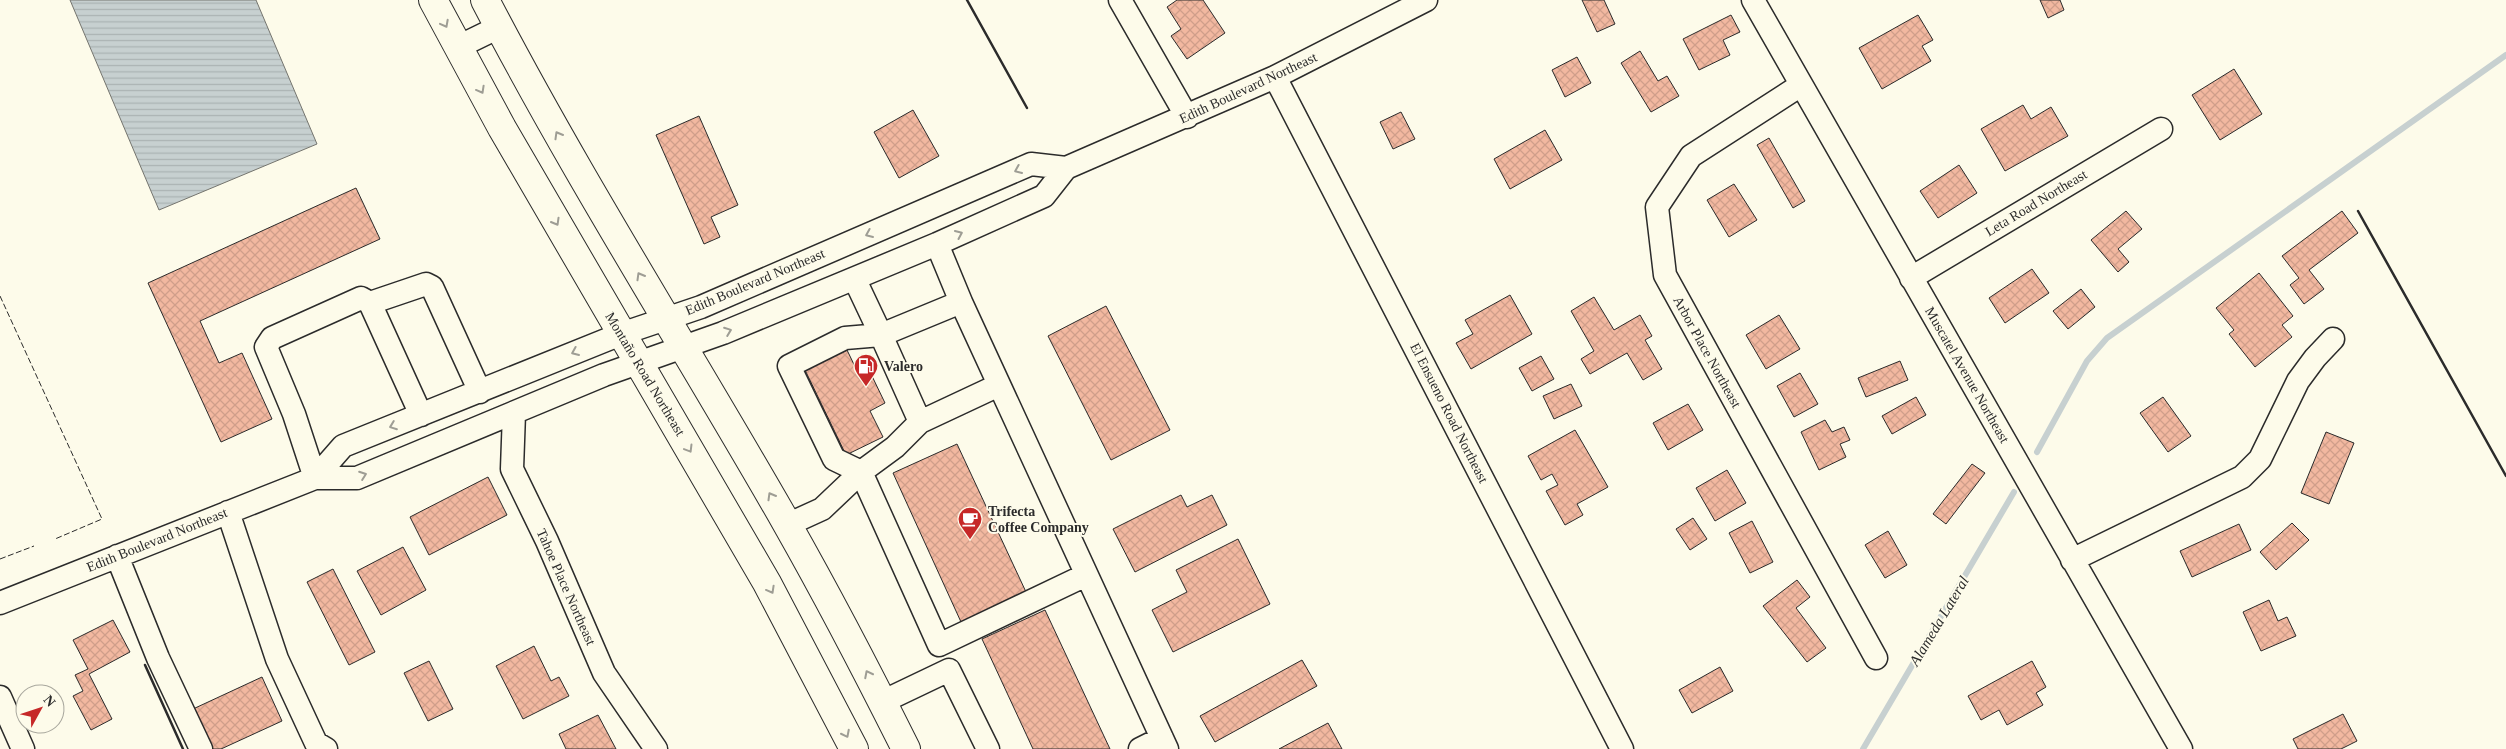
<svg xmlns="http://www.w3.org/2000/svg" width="2506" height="749" viewBox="0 0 2506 749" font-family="'Times New Roman',serif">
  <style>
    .water { fill: url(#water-rules); stroke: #74746e }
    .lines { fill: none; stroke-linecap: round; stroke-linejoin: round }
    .stream { stroke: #c7d0d0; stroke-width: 6 }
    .building { fill: url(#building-cross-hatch); stroke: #2b2b2b }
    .minor-casing { stroke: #2b2b2b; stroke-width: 25 }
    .major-casing { stroke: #2b2b2b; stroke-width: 30 }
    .minor { stroke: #fdfbea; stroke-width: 22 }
    .major { stroke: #fdfbea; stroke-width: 28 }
    .fence { stroke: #2b2b2b; stroke-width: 1; stroke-dasharray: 6 2.5; stroke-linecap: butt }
    .wall { stroke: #2b2b2b; stroke-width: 2.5 }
    .oneway { stroke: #9e9d94 }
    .labels { text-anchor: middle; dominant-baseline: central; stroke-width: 4; stroke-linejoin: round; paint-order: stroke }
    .street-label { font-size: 14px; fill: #2b2b2b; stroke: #fdfbea }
    .poi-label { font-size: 14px; font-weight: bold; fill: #2b2b2b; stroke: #fdfbea; text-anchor: start }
    .water-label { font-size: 15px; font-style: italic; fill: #2b2b2b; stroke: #fdfbea }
  </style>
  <defs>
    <pattern id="water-rules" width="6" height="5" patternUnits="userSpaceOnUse" patternTransform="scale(1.25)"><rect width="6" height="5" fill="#c7d0d0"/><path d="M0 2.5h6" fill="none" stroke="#abb3b3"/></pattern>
    <pattern id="building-cross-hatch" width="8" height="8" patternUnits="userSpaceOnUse" patternTransform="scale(1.25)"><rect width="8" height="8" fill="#f2b8a0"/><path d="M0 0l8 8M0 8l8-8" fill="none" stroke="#d09e8a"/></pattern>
  </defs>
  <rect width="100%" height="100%" fill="#fdfbea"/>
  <path class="water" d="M70,0H256L317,144L159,210Z"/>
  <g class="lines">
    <path class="stream" d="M2037,452L2087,361L2107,338L2506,55
      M1863,749L2014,492"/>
  </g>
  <path class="building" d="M1177,0H1203L1225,33L1187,59L1171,36L1181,29L1167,7Z
    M1582,0H1604L1615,24L1597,32Z
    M2040,0H2060L2064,10L2048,18Z
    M1731,15L1740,32L1723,40L1730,55L1699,70L1683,39Z
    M1918,15L1933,40L1922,46L1931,61L1882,89L1859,48Z
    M1640,51L1658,81L1667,76L1679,96L1651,112L1621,63Z
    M1577,57L1591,83L1565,97L1552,70Z
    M2234,69L2262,114L2220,140L2192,95Z
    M2023,105L2031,119L2051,107L2068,136L2005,171L1981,129Z
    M913,110L939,156L899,178L874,132Z
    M1401,112L1415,139L1393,149L1380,122Z
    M699,116L738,205L711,217L720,237L704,244L656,135Z
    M1545,130L1562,160L1510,189L1494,159Z
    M1769,138L1805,201L1793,208L1757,145Z
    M1959,165L1977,193L1938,218L1920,191Z
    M1734,184L1757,220L1729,237L1707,200Z
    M356,188L380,239L200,321L219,363L242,353L272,419L221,442L148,283Z
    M2126,211L2142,229L2118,249L2129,262L2118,272L2091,240Z
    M2342,211L2358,233L2309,270L2324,289L2304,304L2290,285L2299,278L2282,256Z
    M2032,269L2049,293L2005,323L1989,298Z
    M2259,273L2293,316L2282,325L2292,337L2255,367L2229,334L2234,330L2216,308Z
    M2081,289L2095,307L2068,329L2053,311Z
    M1510,295L1532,334L1471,369L1456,343L1473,334L1465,320Z
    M1594,297L1614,330L1640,315L1652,336L1645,340L1662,369L1643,380L1627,353L1590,374L1581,359L1594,351L1571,311Z
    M1106,306L1170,430L1111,460L1048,336Z
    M1779,315L1800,349L1766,369L1746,335Z
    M847,350L861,379L871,374L885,403L870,411L883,437L846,455L805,370Z
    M1541,356L1554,379L1532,391L1519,368Z
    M1900,361L1908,380L1866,397L1858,378Z
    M1800,373L1818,404L1794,417L1777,386Z
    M1571,384L1582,406L1554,419L1543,396Z
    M1916,397L1926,415L1892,434L1882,416Z
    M2163,397L2191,436L2168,452L2140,413Z
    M1688,404L1703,430L1668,450L1653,423Z
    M1825,420L1832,432L1844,427L1850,440L1840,444L1846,457L1819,470L1801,432Z
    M1575,430L1608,487L1577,504L1583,515L1565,525L1546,491L1558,485L1552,474L1541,480L1528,456Z
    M2326,432L2354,443L2329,504L2301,493Z
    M957,444L1026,592L961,622L893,473Z
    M1972,464L1985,473L1946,524L1933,514Z
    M1727,470L1746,503L1715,521L1696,488Z
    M488,477L507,515L429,555L410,517Z
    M1181,495L1187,507L1212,495L1227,525L1135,572L1113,529Z
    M1693,518L1707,539L1690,550L1676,529Z
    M1752,521L1773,562L1750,573L1729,533Z
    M2292,523L2309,540L2276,570L2260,552Z
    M2239,524L2251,550L2192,577L2180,551Z
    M1888,531L1907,565L1885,578L1865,545Z
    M1238,539L1270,604L1173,652L1152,610L1187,592L1176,570Z
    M403,547L426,590L381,615L357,571Z
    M333,569L375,652L349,665L307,582Z
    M1797,580L1810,597L1796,608L1826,648L1807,662L1763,606Z
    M2269,600L2278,621L2287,617L2296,636L2261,651L2243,612Z
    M1045,610L1110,749H1033L982,639Z
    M113,620L130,652L89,674L112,719L91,730L73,696L83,691L75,675L88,669L73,640Z
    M534,646L551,681L559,677L569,696L523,719L496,666Z
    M1302,660L1317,686L1215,742L1200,716Z
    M429,661L453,709L428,721L404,673Z
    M2032,661L2046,687L2036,693L2043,705L2007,725L1999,710L1981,720L1968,696Z
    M1720,667L1733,691L1692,713L1679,690Z
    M262,677L282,721L221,749H212L193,709Z
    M2343,714L2357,741L2341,749H2298L2293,739Z
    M598,715L616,749H566L559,734Z
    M1328,723L1342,749H1279Z"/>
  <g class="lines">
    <defs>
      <path id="minor" d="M1120,0L1187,117
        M1753,0L2181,749
        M458,47L499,27
        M1275,77L1622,749
        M1801,85L1691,156L1657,207L1665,275L1876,658
        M1911,278L2161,129
        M855,280L881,335L961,302L937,244
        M961,302L1167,749
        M370,303L426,284L432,287L480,392
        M514,413L512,469L547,541L604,673L656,749
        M920,422L999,385
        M315,478L343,446L621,334L701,307L1031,164L1066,168L1275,77L1426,0
        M315,478L294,414L266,347L272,338L361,298L370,303L421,415
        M228,512L277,659L316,743L326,749
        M787,525L822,509L861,472L895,447L920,422L881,335L845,338L789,366L834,459L861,472L939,645L1086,575
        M117,556L158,658L201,749
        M2072,560L2242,477L2260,459L2298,381L2315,358L2333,339
        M0,603L315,478H357L604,375L723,333L937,244L1044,196L1066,168
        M0,697L23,749
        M882,702L949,670L988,749
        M1140,749L1162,738"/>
      <path id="major" d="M433,0L502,128L767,583L854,749
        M485,0C578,179 687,349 787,524C829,598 868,673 906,749"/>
    </defs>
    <use href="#minor" class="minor-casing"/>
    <use href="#major" class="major-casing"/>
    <use href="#minor" class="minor"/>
    <use href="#major" class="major"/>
    <path class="fence" d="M0,296L102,519L55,539
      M0,559L34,546"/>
    <path class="wall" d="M967,0L1027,108
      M2358,211L2506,476
      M145,665L183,749"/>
  </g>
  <defs><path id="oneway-chevron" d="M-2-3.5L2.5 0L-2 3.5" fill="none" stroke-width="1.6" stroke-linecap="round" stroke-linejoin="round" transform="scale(1.25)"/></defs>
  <g class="oneway">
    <use href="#oneway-chevron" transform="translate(445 24) rotate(62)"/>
    <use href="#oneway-chevron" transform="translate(481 90) rotate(61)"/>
    <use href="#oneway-chevron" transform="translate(558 135) rotate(-120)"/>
    <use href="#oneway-chevron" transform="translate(1018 170) rotate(157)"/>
    <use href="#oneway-chevron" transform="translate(556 222) rotate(60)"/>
    <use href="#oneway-chevron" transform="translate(869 234) rotate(157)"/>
    <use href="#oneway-chevron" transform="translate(959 234) rotate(-24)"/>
    <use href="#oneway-chevron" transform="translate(640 276) rotate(-120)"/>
    <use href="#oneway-chevron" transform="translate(728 331) rotate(-21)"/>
    <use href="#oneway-chevron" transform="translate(575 352) rotate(157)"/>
    <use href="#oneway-chevron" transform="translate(393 426) rotate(159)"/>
    <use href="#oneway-chevron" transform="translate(689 449) rotate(59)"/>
    <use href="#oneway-chevron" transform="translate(363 475) rotate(-20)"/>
    <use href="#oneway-chevron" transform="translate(771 496) rotate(-120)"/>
    <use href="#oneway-chevron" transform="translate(771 590) rotate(61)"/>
    <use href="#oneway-chevron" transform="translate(868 674) rotate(-117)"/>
    <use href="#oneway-chevron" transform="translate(846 734) rotate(63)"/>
  </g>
  <defs>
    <symbol id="fuel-pin" viewBox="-11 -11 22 30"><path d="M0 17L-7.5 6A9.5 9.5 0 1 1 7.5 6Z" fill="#c62828" stroke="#fdfbea"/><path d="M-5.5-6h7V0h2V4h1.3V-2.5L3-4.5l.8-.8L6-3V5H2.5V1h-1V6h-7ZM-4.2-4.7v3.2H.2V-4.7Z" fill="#fff"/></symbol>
    <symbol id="cafe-pin" viewBox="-11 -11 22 30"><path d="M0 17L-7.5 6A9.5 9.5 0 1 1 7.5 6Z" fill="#c62828" stroke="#fdfbea"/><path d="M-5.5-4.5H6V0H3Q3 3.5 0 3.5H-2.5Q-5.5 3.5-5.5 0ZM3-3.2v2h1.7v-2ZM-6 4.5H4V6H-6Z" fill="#fff"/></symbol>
  </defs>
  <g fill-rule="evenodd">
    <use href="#fuel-pin" x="852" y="352" width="28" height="38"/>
    <use href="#cafe-pin" x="956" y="505" width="28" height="38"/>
  </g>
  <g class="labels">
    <g class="street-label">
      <text transform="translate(1248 88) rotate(-25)">Edith Boulevard Northeast</text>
      <text transform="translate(2036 203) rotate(-31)">Leta Road Northeast</text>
      <text transform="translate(755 282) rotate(-23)">Edith Boulevard Northeast</text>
      <text transform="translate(1707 352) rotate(61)">Arbor Place Northeast</text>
      <text transform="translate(645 374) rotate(59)">Montaño Road Northeast</text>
      <text transform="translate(1967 375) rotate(60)">Muscatel Avenue Northeast</text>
      <text transform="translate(1449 413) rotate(63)">El Ensueno Road Northeast</text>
      <text transform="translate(157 540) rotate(-22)">Edith Boulevard Northeast</text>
      <text transform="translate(566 587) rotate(66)">Tahoe Place Northeast</text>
    </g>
    <g class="poi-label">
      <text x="884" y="366">Valero</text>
      <text x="988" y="511">Trifecta<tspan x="988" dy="16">Coffee Company</tspan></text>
    </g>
    <g class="water-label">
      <text transform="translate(1939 621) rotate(-59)">Alameda Lateral</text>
    </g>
  </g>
  <g transform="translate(40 709) rotate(50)"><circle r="24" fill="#fdfbea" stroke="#a9a89e"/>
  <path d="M0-4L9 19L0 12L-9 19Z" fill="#c62828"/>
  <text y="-8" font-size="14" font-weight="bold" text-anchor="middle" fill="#2b2b2b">N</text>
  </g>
</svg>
